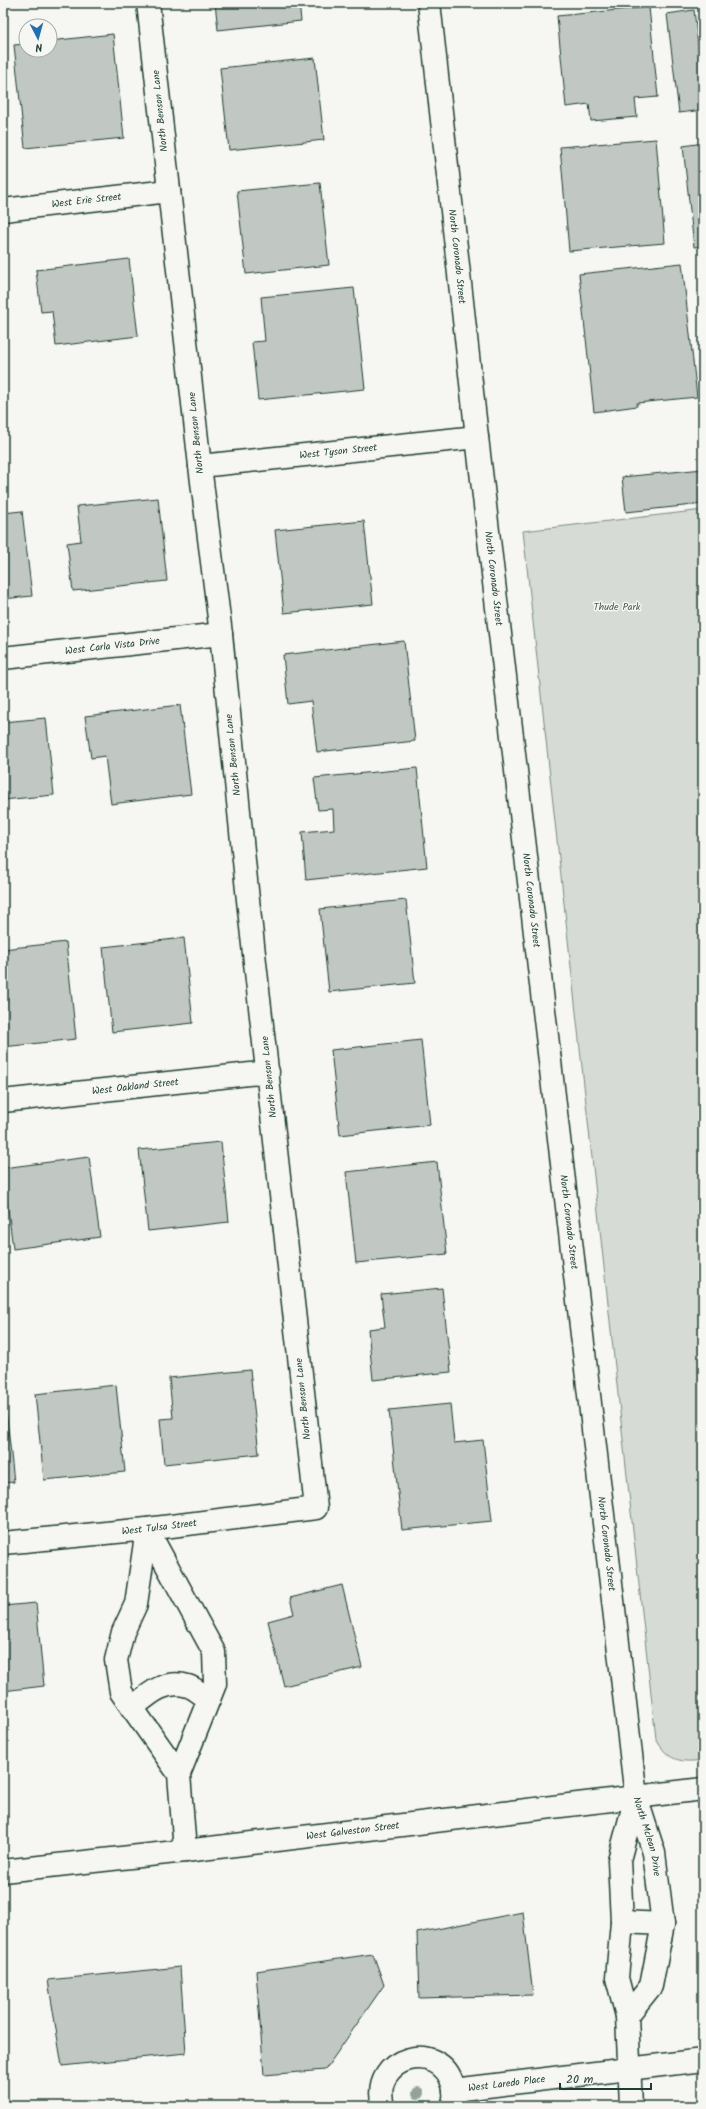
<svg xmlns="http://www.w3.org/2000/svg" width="706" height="2109" viewBox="0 0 706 2109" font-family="Kalam,sans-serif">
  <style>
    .green { fill: #d6dbd6; stroke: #7a8c85 }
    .building { fill: #c1c8c3; stroke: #1f3d34 }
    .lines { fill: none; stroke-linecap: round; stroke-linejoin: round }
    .street-casing { stroke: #1f3d34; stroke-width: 25 }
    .secondary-casing { stroke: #1f3d34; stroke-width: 25 }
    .street { stroke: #f6f6f2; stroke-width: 22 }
    .secondary { stroke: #f6f6f2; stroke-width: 22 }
    .tree { fill: #94a29b }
    .labels { text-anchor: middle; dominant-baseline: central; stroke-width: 3; stroke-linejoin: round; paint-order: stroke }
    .street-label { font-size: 10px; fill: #1f3d34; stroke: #f6f6f2 }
    .park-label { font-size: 10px; fill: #445d54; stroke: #f6f6f2 }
  </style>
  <rect width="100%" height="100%" fill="#f6f6f2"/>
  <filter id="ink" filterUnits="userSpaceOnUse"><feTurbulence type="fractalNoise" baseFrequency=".025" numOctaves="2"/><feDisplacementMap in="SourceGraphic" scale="8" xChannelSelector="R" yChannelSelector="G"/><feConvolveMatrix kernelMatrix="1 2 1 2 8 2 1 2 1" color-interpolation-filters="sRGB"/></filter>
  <g filter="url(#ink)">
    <path class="green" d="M703,510V1760C680,1763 668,1761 656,1739L523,531Z"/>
    <path class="building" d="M215,3H299L301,21L218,30Z
      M649,7L658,97L635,99L637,117L591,121L589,104L566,107L557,16Z
      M694,10L703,86V110L679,113L667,14Z
      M113,34L124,138L25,148L14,45L26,44V50H50V41Z
      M315,58L324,140L229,150L220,68Z
      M656,139L665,243L569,251L560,147Z
      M703,143V246L694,247L683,146Z
      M320,183L329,265L246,274L237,191Z
      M129,259L138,336L56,346L52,311L41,312L36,270Z
      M682,263L697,397L637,403V406L594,412L579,274Z
      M354,288L365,389L258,400L252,342L265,341L261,297Z
      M703,469V504L626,512L622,477Z
      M158,498L167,581L73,591L67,543L81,541L77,506Z
      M22,511L32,596L3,599V513Z
      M364,521L373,604L284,613L275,530Z
      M404,641L415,741L317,752L311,701L288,704L283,655Z
      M180,705L191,794L111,804L105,756L91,758L85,716Z
      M46,718L54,795L3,800V722Z
      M417,768L427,867L306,880L302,832L334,829L333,809L318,810L314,778Z
      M406,900L415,983L329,992L320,909Z
      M184,938L193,1023L112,1032L103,947Z
      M66,942L76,1039L3,1047V949Z
      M421,1040L430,1125L340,1135L331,1050Z
      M221,1142L229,1222L148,1231L139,1150Z
      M89,1157L100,1237L13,1249L3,1168Z
      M437,1162L447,1254L356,1263L346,1172Z
      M442,1288L451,1372L373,1380L368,1329L385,1327L381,1294Z
      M250,1370L259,1454L164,1464L160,1419L173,1418L169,1378Z
      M3,1381L14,1482L3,1483Z
      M116,1385L125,1472L44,1480L35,1394Z
      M450,1404L454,1443L483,1440L492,1521L402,1530L389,1410Z
      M342,1585L362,1667L284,1686L268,1621L294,1614L290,1598Z
      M36,1603L44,1686L3,1691V1606Z
      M523,1912L533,1995L419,1998L417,1933Z
      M373,1954L384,1985L325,2070L264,2075L256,1971Z
      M180,1967L186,2053L62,2066L48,1980Z
      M112,2103V2106H83Z"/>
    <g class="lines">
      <defs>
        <g id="street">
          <path id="s1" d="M429,3L477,437L636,1797L654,1853L663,1924L651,1986L627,2016"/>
          <path id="s2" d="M3,210L169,191"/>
          <path id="s3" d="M200,466L477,437"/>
          <path id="s4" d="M3,658L221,634"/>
          <path id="s5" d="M3,1101L268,1072"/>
          <path id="s6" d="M3,1543L147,1529L316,1508L248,900L221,634L200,466L148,3"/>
          <path d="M132,1708C149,1694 164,1679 188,1686C195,1688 202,1695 209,1699"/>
          <path d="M179,1774L121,1692L116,1660L123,1632L136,1604L147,1529L214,1652L215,1684L179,1774L185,1851"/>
          <path d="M622,1922L663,1924"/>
          <path id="s7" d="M454,2090L703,2060"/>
          <path d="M383,2106C369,2057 440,2038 453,2085C455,2092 455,2099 452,2106"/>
          <path d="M631,2106L627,2016L617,1978L622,1922L619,1860L636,1797"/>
        </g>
        <g id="secondary">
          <path id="s8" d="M3,1871L185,1851L703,1789"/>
        </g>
      </defs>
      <use href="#street" class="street-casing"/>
      <use href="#secondary" class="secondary-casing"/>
      <use href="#street" class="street"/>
      <use href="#secondary" class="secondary"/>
    </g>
    <circle class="tree" cx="418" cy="2093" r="6"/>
  </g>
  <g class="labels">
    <g class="street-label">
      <text transform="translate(160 111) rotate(-96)">North Benson Lane</text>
      <text stroke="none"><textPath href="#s2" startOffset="84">West Erie Street</textPath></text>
      <text stroke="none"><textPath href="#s1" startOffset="255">North Coronado Street</textPath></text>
      <text transform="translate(196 433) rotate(-96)">North Benson Lane</text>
      <text stroke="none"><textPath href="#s3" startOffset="139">West Tyson Street</textPath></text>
      <text stroke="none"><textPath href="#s1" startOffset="579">North Coronado Street</textPath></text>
      <text stroke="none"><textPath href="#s4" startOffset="110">West Carla Vista Drive</textPath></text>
      <text transform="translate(233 755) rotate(-96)">North Benson Lane</text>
      <text stroke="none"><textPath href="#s1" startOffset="903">North Coronado Street</textPath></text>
      <text transform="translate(269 1077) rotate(-96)">North Benson Lane</text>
      <text stroke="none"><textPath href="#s5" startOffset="133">West Oakland Street</textPath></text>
      <text stroke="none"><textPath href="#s1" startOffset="1227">North Coronado Street</textPath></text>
      <text transform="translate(303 1399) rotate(-96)">North Benson Lane</text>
      <text stroke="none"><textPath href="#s6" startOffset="157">West Tulsa Street</textPath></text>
      <text stroke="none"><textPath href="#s1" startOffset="1551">North Coronado Street</textPath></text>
      <text stroke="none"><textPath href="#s8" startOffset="352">West Galveston Street</textPath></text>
      <text stroke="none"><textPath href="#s1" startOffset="1847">North Mclean Drive</textPath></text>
      <text stroke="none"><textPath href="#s7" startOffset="53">West Laredo Place</textPath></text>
    </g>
    <g class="park-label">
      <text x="617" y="607">Thude Park</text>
    </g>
  </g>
  <rect width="706" height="2109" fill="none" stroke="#f6f6f2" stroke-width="16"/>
  <rect x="8" y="8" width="690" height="2093" fill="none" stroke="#1f3d34" stroke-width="1.5" filter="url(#ink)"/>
  <g transform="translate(38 38) rotate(174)"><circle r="19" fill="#f6f6f2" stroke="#a0aca6"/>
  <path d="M0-3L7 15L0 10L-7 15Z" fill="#1f6fb2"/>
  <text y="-6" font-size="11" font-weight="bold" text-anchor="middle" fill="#1f3d34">N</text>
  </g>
  <path d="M560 2083v6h91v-6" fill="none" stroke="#1f3d34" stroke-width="2"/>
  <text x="566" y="2083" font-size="12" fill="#1f3d34" stroke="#f6f6f2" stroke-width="3" paint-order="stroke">20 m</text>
</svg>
